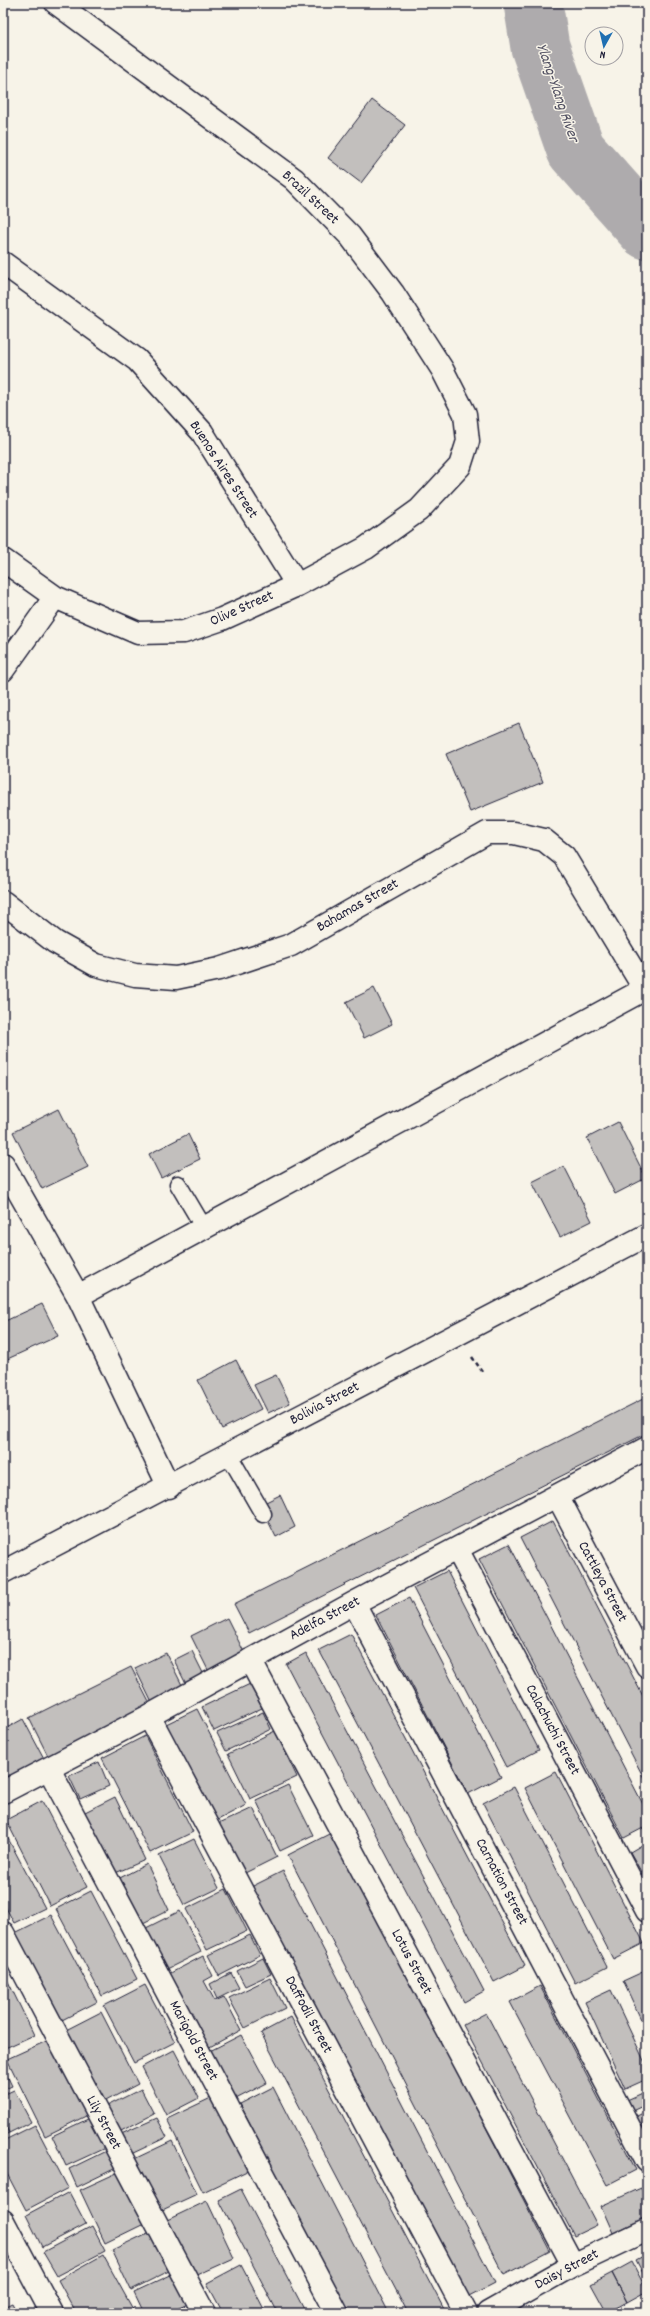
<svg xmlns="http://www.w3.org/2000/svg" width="650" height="2316" viewBox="0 0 650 2316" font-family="Dekko,sans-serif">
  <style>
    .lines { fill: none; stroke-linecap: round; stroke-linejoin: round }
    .river { stroke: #aeabad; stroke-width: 59 }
    .building { fill: #c2bfbd; stroke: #22223b }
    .service-casing { stroke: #22223b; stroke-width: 19 }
    .minor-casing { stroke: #22223b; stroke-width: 25 }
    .tertiary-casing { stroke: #22223b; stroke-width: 25 }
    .path { stroke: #22223b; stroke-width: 2.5; stroke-dasharray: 4 3; stroke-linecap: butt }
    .service { stroke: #f7f3e8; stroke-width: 16 }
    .minor { stroke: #f7f3e8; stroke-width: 22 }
    .tertiary { stroke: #f7f3e8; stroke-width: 22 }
    .labels { text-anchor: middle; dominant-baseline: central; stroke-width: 3; stroke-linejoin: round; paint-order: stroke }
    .street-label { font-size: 15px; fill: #22223b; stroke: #f7f3e8 }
    .water-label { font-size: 16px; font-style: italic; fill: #535263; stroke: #f7f3e8 }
  </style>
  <rect width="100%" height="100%" fill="#f7f3e8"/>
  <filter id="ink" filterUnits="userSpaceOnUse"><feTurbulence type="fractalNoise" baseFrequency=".025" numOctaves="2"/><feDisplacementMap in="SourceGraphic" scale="8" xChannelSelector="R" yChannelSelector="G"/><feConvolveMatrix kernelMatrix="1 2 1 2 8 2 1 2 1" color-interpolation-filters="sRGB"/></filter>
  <g filter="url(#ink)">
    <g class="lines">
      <path class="river" d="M533,3L540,47L576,150L647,230"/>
    </g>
    <path class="building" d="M372,100L405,125L361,183L328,158Z
      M519,723L543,782L470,812L446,754Z
      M374,988L392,1024L364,1038L346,1002Z
      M59,1109L88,1167L42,1189L13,1132Z
      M618,1122L646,1178L615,1194L587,1138Z
      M188,1134L200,1159L161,1178L149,1154Z
      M564,1166L592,1221L560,1237L532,1182Z
      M42,1304L58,1336L3,1361V1322Z
      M236,1360L261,1409L222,1429L198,1380Z
      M276,1375L290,1403L268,1413L254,1385Z
      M647,1397V1433L249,1633L234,1604Z
      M280,1495L295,1527L276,1537L260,1505Z
      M553,1521L647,1704V1784L520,1538Z
      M509,1544L647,1812V1826L624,1838L479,1559Z
      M447,1571L539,1750L506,1767L413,1588Z
      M409,1598L501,1777L468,1794L376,1615Z
      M227,1618L245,1654L209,1672L191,1636Z
      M351,1634L525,1966L494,1982L319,1650Z
      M192,1651L207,1681L189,1690L174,1660Z
      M166,1653L187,1695L156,1711L135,1668Z
      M306,1653L484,1991L464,2002L286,1664Z
      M131,1667L153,1710L50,1760L29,1718Z
      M250,1684L262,1708L214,1731L202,1707Z
      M197,1709L246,1805L214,1822L164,1725Z
      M263,1712L271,1729L226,1751L217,1733Z
      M23,1719L47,1764L3,1787V1730Z
      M275,1731L297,1777L250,1799L228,1754Z
      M145,1736L193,1832L150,1853L102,1758Z
      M99,1762L109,1786L80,1799L69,1776Z
      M556,1772L644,1943L613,1959L525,1788Z
      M288,1785L313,1835L280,1851L256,1800Z
      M514,1787L607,1967L575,1983L483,1803Z
      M115,1797L145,1860L111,1875L81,1814Z
      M42,1801L87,1887L50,1906L6,1820Z
      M253,1808L277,1857L239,1876L214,1826Z
      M3,1829L45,1908L14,1923L3,1902Z
      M333,1832L550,2251L504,2275L288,1855Z
      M194,1839L219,1888L184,1905L159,1856Z
      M647,1842V1882L630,1852Z
      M147,1864L169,1910L139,1925L116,1880Z
      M283,1871L495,2283L464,2299L251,1887Z
      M226,1889L247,1931L207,1950L186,1909Z
      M91,1891L137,1979L102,1996L56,1909Z
      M180,1911L201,1952L161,1972L140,1931Z
      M51,1915L97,2002L62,2020L15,1933Z
      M250,1935L260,1955L219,1976L208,1955Z
      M203,1956L213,1976L204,1981L215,2001L224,1997L241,2030L204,2050L165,1976Z
      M263,1958L271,1974L245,1986L237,1971Z
      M647,1970V2032L623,1981Z
      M3,1971L34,2035L3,2049Z
      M231,1973L239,1988L217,1999L210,1984Z
      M270,1978L285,2008L245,2028L229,1998Z
      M145,1985L175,2042L134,2063L104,2006Z
      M540,1986L636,2170L607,2185L510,2002Z
      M611,1990L647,2067V2079L625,2089L585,2002Z
      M101,2012L138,2084L102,2103L64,2031Z
      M486,2013L597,2225L574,2236L463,2025Z
      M291,2017L446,2313H408L261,2033Z
      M241,2035L267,2083L230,2102L204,2054Z
      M51,2039L88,2115L45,2136L7,2059Z
      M174,2050L199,2098L166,2115L142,2067Z
      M3,2067L12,2086L3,2090Z
      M273,2087L389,2313H348L240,2104Z
      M141,2089L154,2114L119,2132L105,2107Z
      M14,2090L31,2122L9,2133L3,2120V2095Z
      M647,2091V2104L632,2111L627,2100Z
      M213,2097L249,2170L203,2192L167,2119Z
      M647,2111V2129L638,2134L631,2119Z
      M90,2118L105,2148L66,2166L52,2136Z
      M157,2118L167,2137L129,2155L119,2135Z
      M3,2120L9,2133L3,2136Z
      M35,2125L68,2188L26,2210L3,2166V2141Z
      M172,2141L197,2194L158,2212L132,2160Z
      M108,2150L116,2168L77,2187L69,2169Z
      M119,2172L144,2224L105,2243L80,2190Z
      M641,2188L647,2200V2217L613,2233L601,2206Z
      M241,2189L306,2313H278L219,2200Z
      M69,2192L86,2224L42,2247L26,2215Z
      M207,2201L234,2258L192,2277L165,2221Z
      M92,2226L105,2251L57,2276L43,2252Z
      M152,2231L171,2270L131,2290L112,2250Z
      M647,2254V2281L636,2260Z
      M103,2255L135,2313H76L58,2280Z
      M632,2262L647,2291L627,2302L612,2273Z
      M241,2265L266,2313H223L207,2283Z
      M175,2273L190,2303L168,2313H144L134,2292Z
      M612,2273L627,2302L607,2313L591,2284Z
      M12,2303L17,2313H3V2307Z
      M193,2305L196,2313H177Z"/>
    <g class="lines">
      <defs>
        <path id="service" d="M178,1184L204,1228
          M229,1455L263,1514"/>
        <path id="minor" d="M3,263L137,360L202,432L297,585
          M3,560L55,597L138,633L184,632L222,619L297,585L366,548L419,510L460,466L468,441L465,414L442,369L393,293L350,236L294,179L56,3
          M3,670L55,597
          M3,902L55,942L96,965L135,975L176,978L219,969L291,945L487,833H514L544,840L564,856L647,993
          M3,1164L78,1296L169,1487
          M78,1296L645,989
          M558,1497L647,1666
          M457,1549L647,1911
          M3,1572L647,1235
          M354,1603L647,2161
          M250,1660L573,2265
          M149,1716L466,2313
          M49,1769L337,2313
          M3,1792L149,1716L354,1603L647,1448
          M3,1933L204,2313
          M488,2313L573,2265L647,2230"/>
        <path id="tertiary" d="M3,2221L52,2313"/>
      </defs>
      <use href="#service" class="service-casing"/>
      <use href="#minor" class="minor-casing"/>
      <use href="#tertiary" class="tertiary-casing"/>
      <path class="path" d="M472,1357L482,1371"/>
      <use href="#service" class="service"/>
      <use href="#minor" class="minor"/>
      <use href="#tertiary" class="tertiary"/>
    </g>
  </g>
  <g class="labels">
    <g class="street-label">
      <text transform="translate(310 198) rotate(43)">Brazil Street</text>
      <text transform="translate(223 470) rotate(57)">Buenos Aires Street</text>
      <text transform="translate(242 609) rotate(-24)">Olive Street</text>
      <text transform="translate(358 906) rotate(-30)">Bahamas Street</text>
      <text transform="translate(325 1404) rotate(-28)">Bolivia Street</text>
      <text transform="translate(602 1582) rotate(62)">Cattleya Street</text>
      <text transform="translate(325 1619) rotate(-28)">Adelfa Street</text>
      <text transform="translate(552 1730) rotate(62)">Calachuchi Street</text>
      <text transform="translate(501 1882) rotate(62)">Carnation Street</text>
      <text transform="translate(411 1962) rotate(62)">Lotus Street</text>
      <text transform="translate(308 2015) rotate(62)">Daffodil Street</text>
      <text transform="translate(193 2041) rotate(62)">Marigold Street</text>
      <text transform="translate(103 2123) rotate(62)">Lily Street</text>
      <text transform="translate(567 2270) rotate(-28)">Daisy Street</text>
    </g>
    <g class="water-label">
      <text transform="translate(557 93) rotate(71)">Ylang-Ylang River</text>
    </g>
  </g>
  <rect width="650" height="2316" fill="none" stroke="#f7f3e8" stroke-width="16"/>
  <rect x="8" y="8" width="634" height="2300" fill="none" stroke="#22223b" stroke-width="1.5" filter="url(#ink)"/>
  <g transform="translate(604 46) rotate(188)"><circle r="19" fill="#f7f3e8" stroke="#a29fa3"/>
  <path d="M0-3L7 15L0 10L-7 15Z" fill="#1f6fb2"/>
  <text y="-6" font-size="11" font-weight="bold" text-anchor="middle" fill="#22223b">N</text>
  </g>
</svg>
